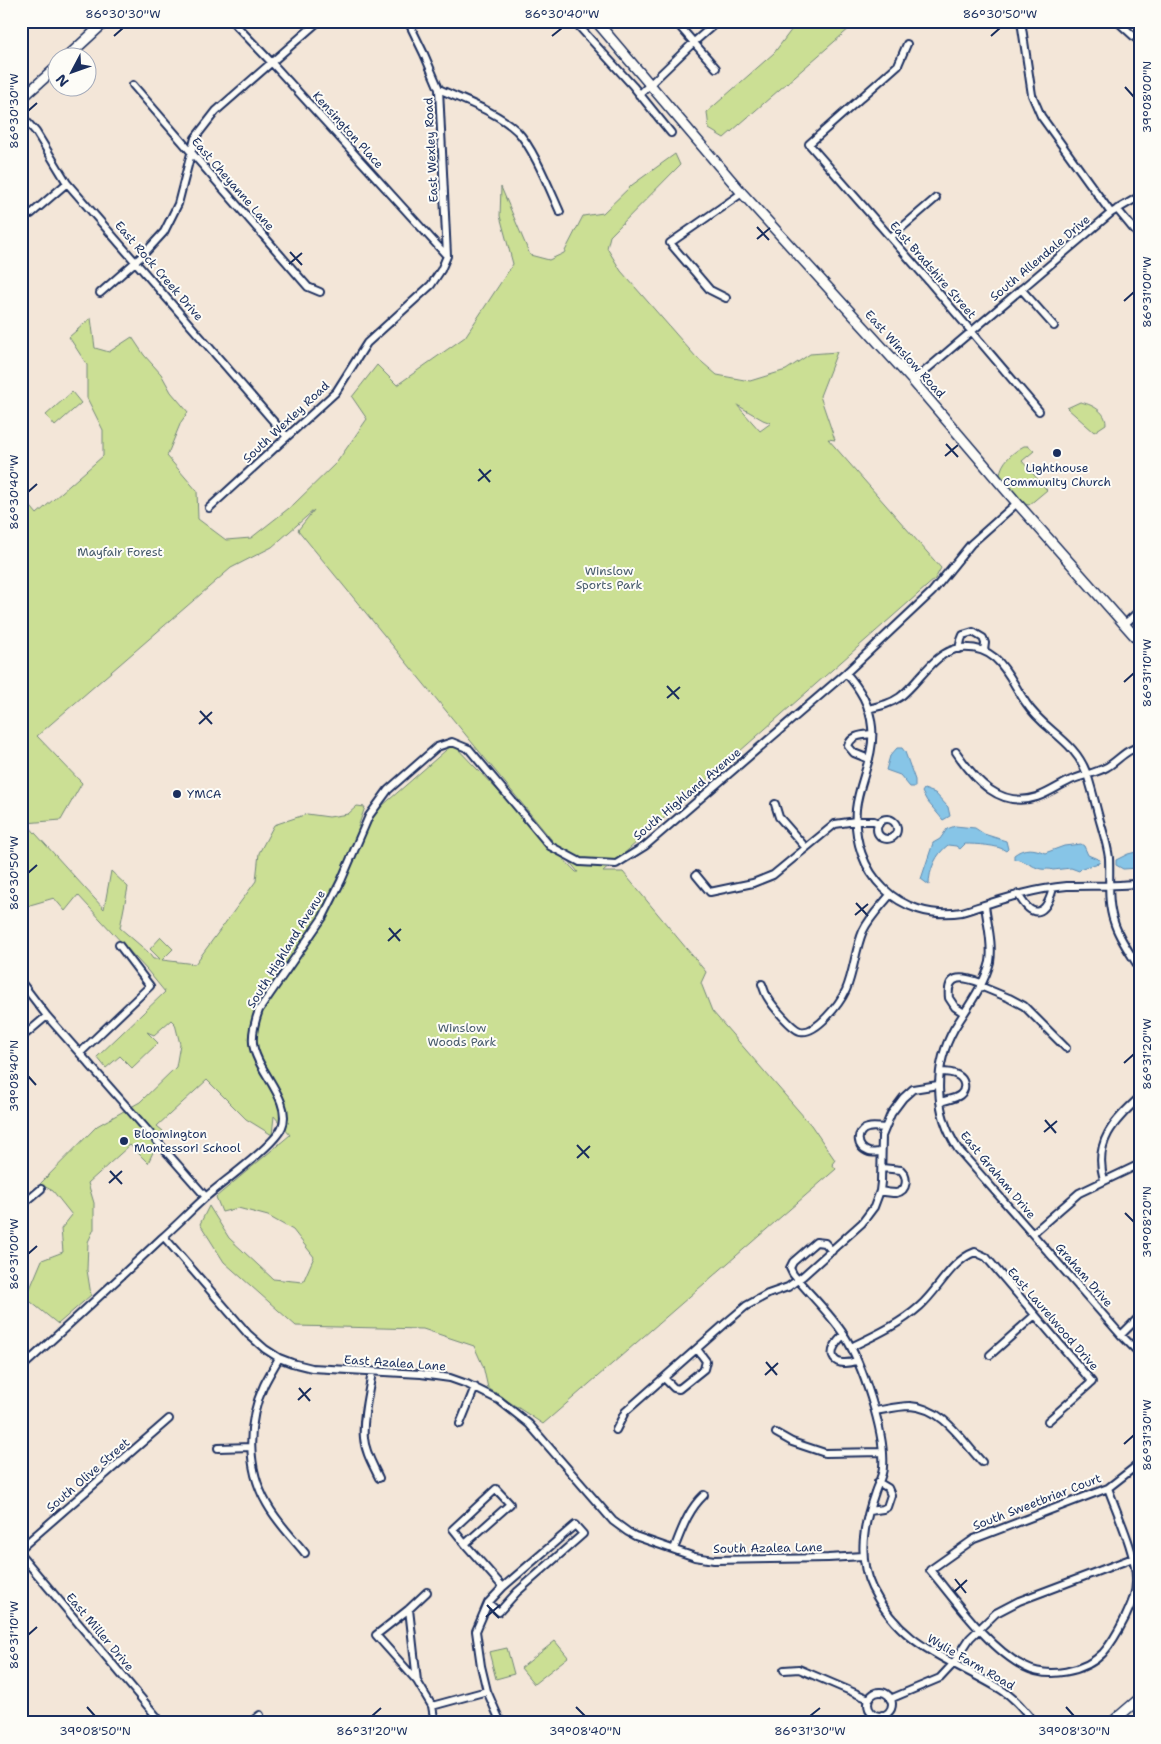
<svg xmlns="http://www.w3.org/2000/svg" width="1161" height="1744" viewBox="0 0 1161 1744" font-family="'Shantell Sans',sans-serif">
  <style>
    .green { fill: #cbdf94; stroke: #738779; fill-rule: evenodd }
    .water { fill: #87c5e7; stroke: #5c89b0 }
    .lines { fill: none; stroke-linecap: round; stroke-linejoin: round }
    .street-casing { stroke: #1b2f5e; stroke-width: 10 }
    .secondary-casing { stroke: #1b2f5e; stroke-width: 12 }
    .street { stroke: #fdfcf7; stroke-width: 6 }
    .secondary { stroke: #fdfcf7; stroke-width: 9 }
    .ticks { fill: none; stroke: #1b2f5e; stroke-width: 2 }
    .poi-dot { fill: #1b2f5e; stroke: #fdfcf7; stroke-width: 2 }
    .labels { text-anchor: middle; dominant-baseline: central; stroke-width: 4; stroke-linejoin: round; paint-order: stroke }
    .street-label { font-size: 12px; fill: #1b2f5e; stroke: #fdfcf7 }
    .poi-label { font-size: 12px; fill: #1b2f5e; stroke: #fdfcf7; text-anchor: start }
    .park-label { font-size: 12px; fill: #475b6c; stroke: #fdfcf7 }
    .neatline { fill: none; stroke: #1b2f5e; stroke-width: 2 }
    .ticks-label { font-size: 12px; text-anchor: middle; fill: #1b2f5e }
  </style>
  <rect width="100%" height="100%" fill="#f3e6d8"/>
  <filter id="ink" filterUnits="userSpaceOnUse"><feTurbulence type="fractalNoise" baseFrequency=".02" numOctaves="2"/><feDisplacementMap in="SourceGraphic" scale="10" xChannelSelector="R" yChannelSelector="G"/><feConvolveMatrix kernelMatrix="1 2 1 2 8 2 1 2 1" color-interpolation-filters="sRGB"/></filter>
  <g filter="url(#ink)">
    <path class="green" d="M798,21H858L724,138L709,129L707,112L774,53Z
      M675,154L680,165L610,236L607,248L621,271L696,357L717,375L750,381L786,370L810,354L837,352L820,396L835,440L828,439L941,568L935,579L603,872H623L706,972L701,983L712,1011L811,1125L835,1160L832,1164L836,1169L543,1424L488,1388L483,1366L474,1346L423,1329L296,1326L224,1262L200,1224L209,1206L229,1238L273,1279L303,1282L314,1257L293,1230L268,1216L238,1208L222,1212L216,1197L290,1135L274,1116L272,1135L246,1119L207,1080L157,1126L163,1131L148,1163L130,1145L88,1183L94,1203V1229L88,1242L87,1270L91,1295L58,1324L26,1298L42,1260L63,1252L61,1229L72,1215L53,1191L40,1184L97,1126L140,1102L176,1067L180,1044L175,1024L171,1020L154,1035L147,1032L158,1043L132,1068L120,1056L106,1068L97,1057L165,992L147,970L78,895L65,911L54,898L30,905L21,913V495L37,514L103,456V430L87,398V365L69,337L91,318L95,348L109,352L132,337L144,355L161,374L171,392L188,412L181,422L167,456L197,491L198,519L226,540L251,538L293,505L337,462L367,419L352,397L377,365L397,385L465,337L513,264L500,216L501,187L530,255L549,260L564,253L583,216L603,213L632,185ZM737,405L763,420L771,423L760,431ZM314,510L298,530L578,872H576L453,744L358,827L365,807L357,806L348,814L329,817L307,814L274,825L259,853L256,881L195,964L162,960L173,949L161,937L150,949L160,959H153L148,952L120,928L128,887L111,871L104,909L26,823L61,820L82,783L37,736L231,568L272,547Z
      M72,392L81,403L55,426L46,415Z
      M1080,402C1091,404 1106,411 1106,424L1094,432L1067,408Z
      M1024,446H1028L1034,451L1022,461L1047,490L1029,505L1025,504L1000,475C1001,462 1013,452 1024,446Z
      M555,1641L568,1657L534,1684L521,1668Z
      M507,1648L514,1674L496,1679L489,1652Z"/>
    <path class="water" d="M897,748H902L905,752L915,780V787H910L900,775L886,770L890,756Z
      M924,789L935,793L948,807L950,816L943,820L927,801L922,792Z
      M955,826L975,828L984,834L1006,841L1008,849L1006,851C999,845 975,844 965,844L960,849L956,846L948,845C936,854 929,870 929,885L921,879L933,843L940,839L947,829Z
      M1081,844L1084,846L1088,855L1100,860L1099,863L1082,868L1079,871L1071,868L1053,870C1049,868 1046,870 1041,869C1032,867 1025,860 1014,859V855C1024,847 1034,848 1045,853L1064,846Z
      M1140,851V868L1123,869L1116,865V860L1128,854Z"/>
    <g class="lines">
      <defs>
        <path id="street" d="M232,21L272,63L447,256
          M574,21L633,86L671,133
          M675,21L716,68
          M1021,21L1032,95L1041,116L1111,213
          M1117,21L1140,42
          M907,44L898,65L809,144L926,278L1039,411
          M133,85L308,287L320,292
          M439,89C464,101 496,111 517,131C533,147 550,190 560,212
          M639,95L693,43L718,21
          M21,115L36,132L67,183L287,437
          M1117,209L1140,237
          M21,214H31L67,183
          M891,237L936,198
          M1021,289L1054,326
          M100,293L142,256L164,232L178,204L195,138L216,111L319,21
          M726,298L710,290L670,243L742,193
          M913,381L1111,213L1140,196
          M209,508L336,392L367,343L431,285L441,270L447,256L439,89L424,54L408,21
          M1125,624L1140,610
          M959,649L961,640L963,635L973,632L983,638L985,643L984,651
          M846,673C860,689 870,705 872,727C875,756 859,781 856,809C851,873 899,922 962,912C997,901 1030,889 1067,886C1091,885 1116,887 1140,883
          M868,709C880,706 890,704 900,697C920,682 934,651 961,648C1000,645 1008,677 1026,703C1044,731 1074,739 1087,774C1091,786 1094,798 1097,810C1101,826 1107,842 1109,858C1110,880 1107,902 1114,922C1119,939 1131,954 1140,969
          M956,752C975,780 1000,809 1037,797C1049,793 1060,785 1071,780C1083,775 1096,773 1107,767C1119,760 1126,749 1140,747
          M869,759L854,753L848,746C851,735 863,735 872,734
          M775,804L779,817L806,848
          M877 829a10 10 0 1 1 20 0a10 10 0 1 1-20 0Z
          M696,875L710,892L753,883L773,875L835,824L856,821H874L879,824
          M1018,894C1033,921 1046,915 1053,888
          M985,905C987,923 993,943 990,962C984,986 967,1008 954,1029C933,1067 934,1113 958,1149L1121,1335L1140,1354
          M21,982L47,1016L206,1197
          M762,984C764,989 765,994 768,998C772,1005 792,1029 800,1031C816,1035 840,1003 846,990C854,971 855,950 863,931C869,918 881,906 890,895
          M980,986L1009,998L1024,1006L1066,1048
          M964,1013L955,1007L949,998C946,972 965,977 981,983
          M21,1038L47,1016
          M80,1053L150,986L119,945
          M940,1102C946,1100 955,1099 960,1095C967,1089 965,1079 957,1075C952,1072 946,1072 940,1072
          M881,1152C877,1152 872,1153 869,1152C856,1148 855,1131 868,1128C873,1126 879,1128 885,1128
          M1104,1180C1093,1142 1114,1121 1140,1097
          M880,1191C885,1192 891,1193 896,1193C908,1191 908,1177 901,1170L882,1168
          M21,1206L41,1189
          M1033,1233L1079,1193L1140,1164
          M164,1237L248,1334L265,1349L279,1358L292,1363L312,1368L421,1374L450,1378L467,1384L499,1400L529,1424L613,1521L628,1532L635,1536L695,1557L714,1560L828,1558L863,1556
          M832,1251L825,1243L816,1242L793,1262L790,1268L793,1274C809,1294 830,1313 844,1335C862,1363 886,1434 883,1467C883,1476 877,1485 875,1492C864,1523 857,1557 872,1588C902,1648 947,1657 1000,1689C1014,1697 1024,1710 1035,1723
          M844,1335C825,1351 830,1369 856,1361
          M1121,1335L1140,1316
          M851,1347C876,1335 900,1324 920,1306C939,1289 951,1261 975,1252L986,1257L1092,1382L1048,1421
          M990,1355L1035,1315
          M279,1358C274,1367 269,1375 264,1385C247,1422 246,1468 267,1504C277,1522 292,1537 305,1553
          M21,1368C69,1325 116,1281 163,1237C178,1224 192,1209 207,1196C224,1181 275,1145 282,1127C293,1100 255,1069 253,1043C252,1032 255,1021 259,1010L323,917L341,881L369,816L388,790L437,747L452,742L469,749L550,846L580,862L616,864L645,846L846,673L932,592L971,544L1017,503
          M372,1372C369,1392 362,1418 364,1438C365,1452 373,1465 379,1478
          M664,1378L674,1388L679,1389L704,1369L706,1361L697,1349
          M876,1411C887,1409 899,1406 910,1406C944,1408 962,1441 982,1462
          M460,1424L475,1387
          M616,1430L625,1412L727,1322L746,1306L768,1294L788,1287L803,1276L862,1223L874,1207L880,1191L881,1182L882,1136L891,1114L903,1098L913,1089L938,1085
          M776,1433L792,1442L825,1453L883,1452
          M218,1448L251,1447
          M1108,1488C1117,1513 1136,1554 1136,1578C1137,1593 1131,1605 1125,1618C1119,1630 1112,1643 1103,1653C1085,1672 1048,1679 1025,1667C989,1649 956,1601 930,1570L974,1539L1108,1488L1140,1463
          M496,1489L510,1504L465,1544L453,1529Z
          M869,1511L883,1509L887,1507L891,1495L888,1488L878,1482
          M465,1544L503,1587
          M21,1548L169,1419
          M674,1549C682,1529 688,1510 704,1495
          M21,1555L162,1723
          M427,1592L409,1609L376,1635L417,1681L432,1706L435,1723
          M488,1603L499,1612L517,1592L583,1534L575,1525L503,1587L488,1603L476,1631L481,1666L487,1691L501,1723
          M409,1609L417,1681
          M784,1670L799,1669L869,1699
          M868 1704a12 12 0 1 1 24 0a12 12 0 1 1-24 0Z
          M890,1699L940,1678L953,1664L970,1638L996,1613L1019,1601L1133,1558
          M432,1706L487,1691
          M882,1715L884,1723
          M146,1723L155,1715
          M250,1723L260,1715"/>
        <path id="secondary" d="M596,21L742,193L913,381L1017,503L1140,642
          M66,58L106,21
          M21,99L58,66
          M1111,1723L1140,1698"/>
      </defs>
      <use href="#street" class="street-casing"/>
      <use href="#secondary" class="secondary-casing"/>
      <use href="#street" class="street"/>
      <use href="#secondary" class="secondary"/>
    </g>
  </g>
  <path class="ticks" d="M114,36L123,28M552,36L562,28M991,36L1000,28M1125,87L1134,97M28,111L37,103M757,227L769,240M757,239L770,228M290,252L302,265M289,264L302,253M1124,301L1134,292M946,444L958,457M945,456L958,445M479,469L490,482M478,481L491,470M28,492L37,484M1124,682L1134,673M667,686L679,699M667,698L680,687M200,711L212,724M199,724L212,712M28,873L37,865M856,903L868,916M855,915L868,904M389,928L400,941M388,941L401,929M1124,1063L1134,1054M28,1076L36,1085M1045,1120L1056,1133M1044,1132L1057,1121M577,1145L589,1158M577,1158L590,1146M110,1171L122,1184M109,1183L122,1171M1125,1213L1134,1222M28,1254L37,1246M766,1362L777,1375M765,1375L778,1363M299,1388L310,1401M298,1400L311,1388M1124,1444L1134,1435M955,1579L966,1593M954,1592L967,1580M487,1605L499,1618M486,1617L500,1605M28,1635L37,1627M87,1707L95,1716M576,1707L585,1716M1066,1707L1074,1716M372,1716L381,1708M810,1716L820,1708"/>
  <g class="poi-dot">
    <circle cx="1057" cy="453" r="5"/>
    <circle cx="177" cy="794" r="5"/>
    <circle cx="124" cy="1141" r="5"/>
  </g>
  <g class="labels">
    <g class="street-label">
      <text transform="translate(348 130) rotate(48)">Kensington Place</text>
      <text transform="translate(431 150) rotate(-93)">East Wexley Road</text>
      <text transform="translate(233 184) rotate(49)">East Cheyanne Lane</text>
      <text transform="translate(1040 258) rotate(-40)">South Allendale Drive</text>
      <text transform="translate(933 270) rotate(49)">East Bradshire Street</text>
      <text transform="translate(159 271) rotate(49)">East Rock Creek Drive</text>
      <text transform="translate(905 354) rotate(48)">East Winslow Road</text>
      <text transform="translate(286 422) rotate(-43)">South Wexley Road</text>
      <text transform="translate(687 794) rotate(-40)">South Highland Avenue</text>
      <text transform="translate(286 949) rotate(-58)">South Highland Avenue</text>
      <text transform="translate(998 1175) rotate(50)">East Graham Drive</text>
      <text transform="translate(1084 1275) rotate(49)">Graham Drive</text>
      <text transform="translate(1053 1319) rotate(49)">East Laurelwood Drive</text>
      <text transform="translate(395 1363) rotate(4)">East Azalea Lane</text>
      <text transform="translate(88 1475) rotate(-41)">South Olive Street</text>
      <text transform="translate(1037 1502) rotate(-21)">South Sweetbriar Court</text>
      <text transform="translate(768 1548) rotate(-1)">South Azalea Lane</text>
      <text transform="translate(100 1632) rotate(50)">East Miller Drive</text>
      <text transform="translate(971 1662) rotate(30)">Wylie Farm Road</text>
    </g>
    <g class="poi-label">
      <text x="1057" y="468" text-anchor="middle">Lighthouse<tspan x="1057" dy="14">Community Church</tspan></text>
      <text x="187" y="794">YMCA</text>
      <text x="134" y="1134">Bloomington<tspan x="134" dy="14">Montessori School</tspan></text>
    </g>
    <g class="park-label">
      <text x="120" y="552">Mayfair Forest</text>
      <text x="609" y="571">Winslow<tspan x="609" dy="14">Sports Park</tspan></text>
      <text x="462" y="1028">Winslow<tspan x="462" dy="14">Woods Park</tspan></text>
    </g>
  </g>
  <rect width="1161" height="1744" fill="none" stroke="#fdfcf7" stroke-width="55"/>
  <g transform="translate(72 72) rotate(229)"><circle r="24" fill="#fdfcf7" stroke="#a3aaba"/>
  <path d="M0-4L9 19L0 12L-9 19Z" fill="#1b2f5e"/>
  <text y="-8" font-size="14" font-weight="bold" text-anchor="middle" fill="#1b2f5e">N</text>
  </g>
  <rect x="28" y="28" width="1106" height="1688" class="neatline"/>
  <g class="ticks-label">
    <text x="123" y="18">86°30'30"W</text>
    <text x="562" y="18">86°30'40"W</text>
    <text x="1000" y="18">86°30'50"W</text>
    <text transform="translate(1147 97) rotate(-90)" y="4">39°08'00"N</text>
    <text transform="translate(14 111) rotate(-90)" y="4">86°30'30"W</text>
    <text transform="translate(1147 292) rotate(-90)" y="4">86°31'00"W</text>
    <text transform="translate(14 492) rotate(-90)" y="4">86°30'40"W</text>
    <text transform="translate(1147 673) rotate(-90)" y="4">86°31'10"W</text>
    <text transform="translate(14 873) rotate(-90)" y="4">86°30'50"W</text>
    <text transform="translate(1147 1054) rotate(-90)" y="4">86°31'20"W</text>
    <text transform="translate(14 1076) rotate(-90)" y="4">39°08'40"N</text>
    <text transform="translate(1147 1222) rotate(-90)" y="4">39°08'20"N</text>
    <text transform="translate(14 1254) rotate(-90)" y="4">86°31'00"W</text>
    <text transform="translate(1147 1435) rotate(-90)" y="4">86°31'30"W</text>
    <text transform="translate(14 1635) rotate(-90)" y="4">86°31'10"W</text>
    <text x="95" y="1735">39°08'50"N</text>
    <text x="372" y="1735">86°31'20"W</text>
    <text x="585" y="1735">39°08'40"N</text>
    <text x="810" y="1735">86°31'30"W</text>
    <text x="1074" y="1735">39°08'30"N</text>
  </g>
</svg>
